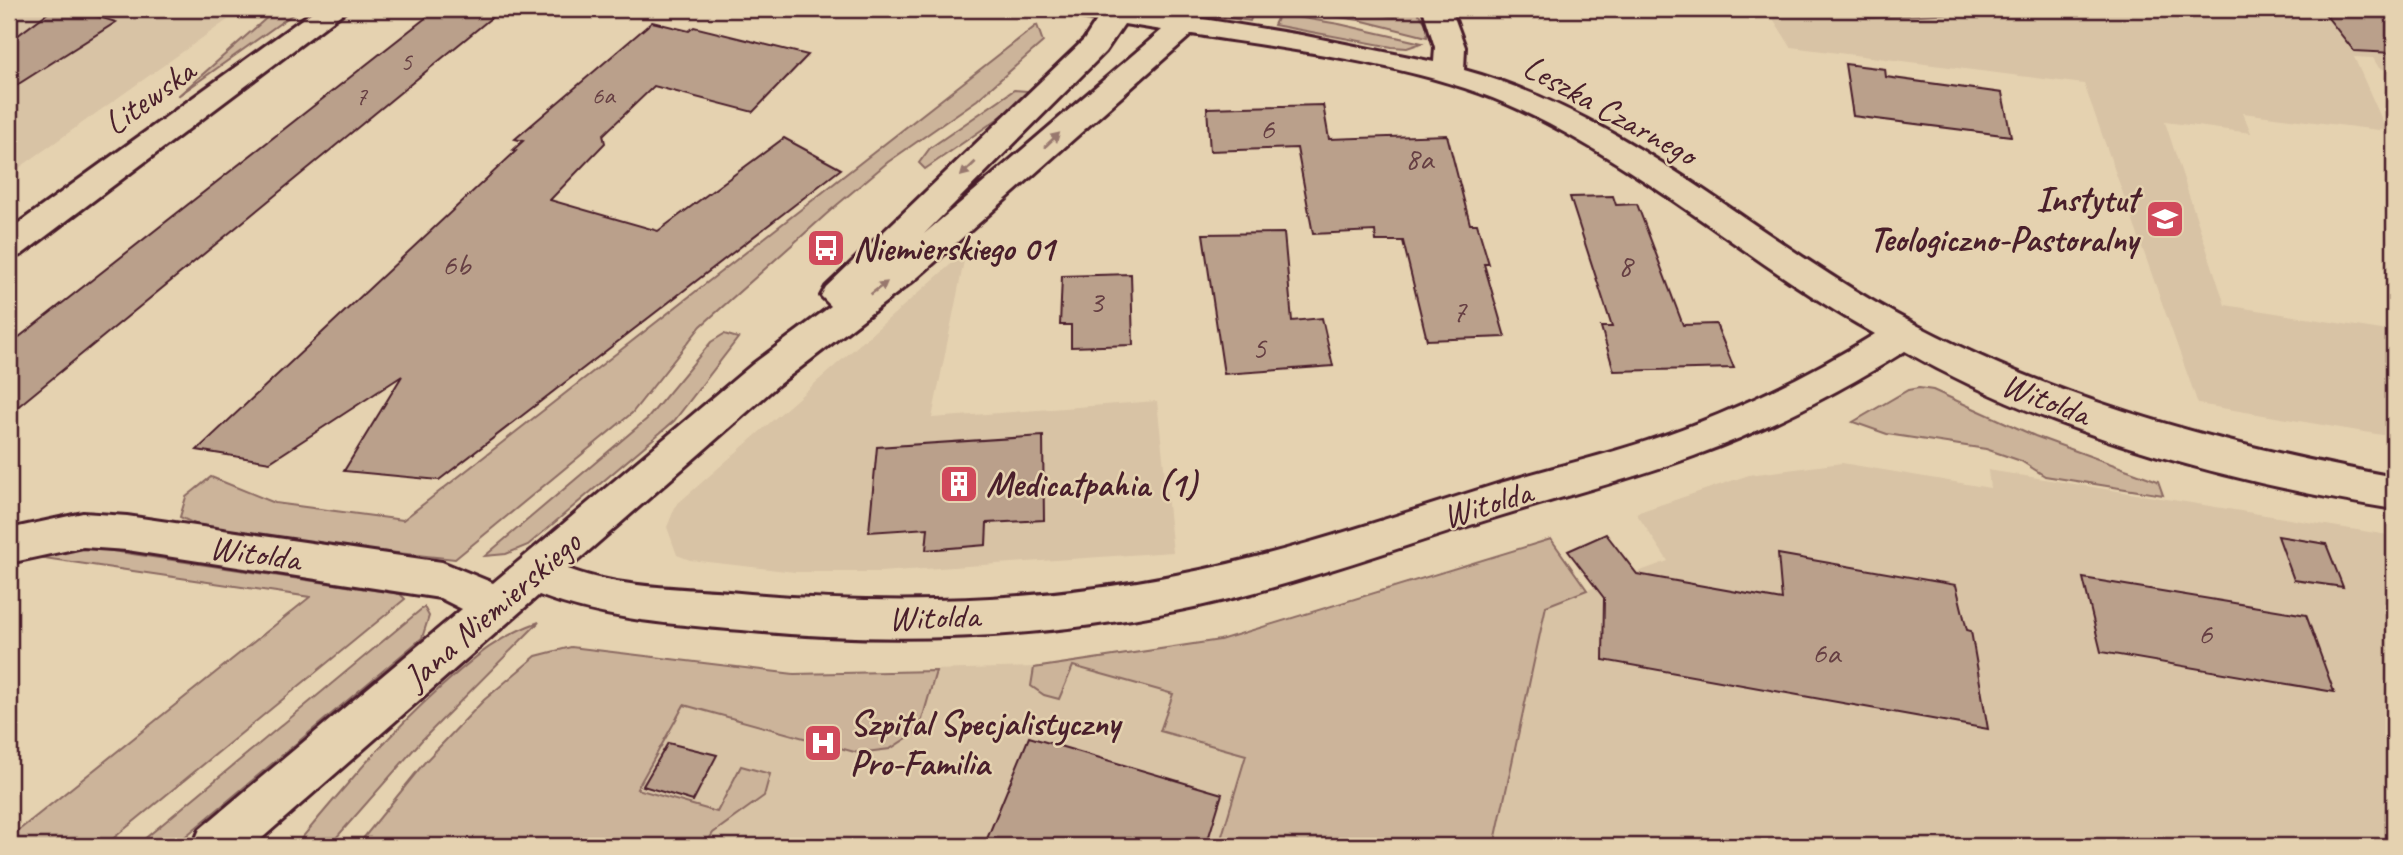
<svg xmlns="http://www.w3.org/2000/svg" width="2403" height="855" viewBox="0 0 2403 855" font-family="Caveat,sans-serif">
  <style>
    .built { fill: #d8c3a5 }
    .green { fill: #ccb49a; stroke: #8b6a62; stroke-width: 2 }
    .building { fill: #baa08b; stroke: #4a1f2b; stroke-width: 2 }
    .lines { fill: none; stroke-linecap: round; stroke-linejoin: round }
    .minor-casing { stroke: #4a1f2b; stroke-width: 6 }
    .minor { fill: #e5d2b0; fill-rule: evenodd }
    .oneway { fill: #98786e }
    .labels { text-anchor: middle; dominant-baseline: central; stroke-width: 5; stroke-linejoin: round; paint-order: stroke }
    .far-number-label { font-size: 26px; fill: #663f43 }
    .number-label { font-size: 32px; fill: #663f43 }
    .street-label { font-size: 35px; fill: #4a1f2b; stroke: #e5d2b0 }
    .poi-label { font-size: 35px; font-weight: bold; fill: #4a1f2b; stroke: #e5d2b0; text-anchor: start }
  </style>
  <rect width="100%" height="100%" fill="#e5d2b0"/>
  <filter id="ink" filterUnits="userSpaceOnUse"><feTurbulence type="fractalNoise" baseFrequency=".0143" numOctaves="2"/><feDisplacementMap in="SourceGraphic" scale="14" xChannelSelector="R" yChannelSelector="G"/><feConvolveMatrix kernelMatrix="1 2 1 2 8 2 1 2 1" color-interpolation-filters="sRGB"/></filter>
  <g filter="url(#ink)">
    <path class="built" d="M9,9H243L9,175Z
      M1767,9H2394V71L2379,68L2373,58L2354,57L2387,131L2243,113L2251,133L2165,122L2225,305L2394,332V437L2198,404L2084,84L1791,47Z
      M966,251L932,418L1157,401L1173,552L880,572H795L690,560L677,555L667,527L676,505Z
      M1842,463L1990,488L1988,470L2394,536V846H1494L1546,605L1668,561L1636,513L1749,475Z
      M571,647L794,674L1072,666L1174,694L1161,731L1247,755L1219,846H357L424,763L484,700L536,656Z"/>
    <path class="green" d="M279,9H300L178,96L271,14Z
      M1167,9L1254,11L1250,21Z
      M1285,9H1349L1395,17L1403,9H1415L1428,26L1427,37L1359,20Z
      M1862,9H2020L1869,18Z
      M1279,14L1339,24L1422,43L1407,48L1392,47L1274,25Z
      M1037,25L1043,42L977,100L888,162L831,210L701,326L632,413L455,559L194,532L197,525L180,517L186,497L211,477L275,503L403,520Z
      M1014,90L1028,91L1009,111L925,169L919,163L930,148Z
      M724,334L738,338L674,421L528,545L506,554L485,556L648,418L711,342Z
      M1919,388L1933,390L2035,436L2158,481L2163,495L2045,476L2021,461L1986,449L1887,434L1853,422L1908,390Z
      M1551,539L1587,590L1546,606L1494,846H1219L1246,755L1160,731L1173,694L1073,666L1059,699L1044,695L1031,686L1034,668L1220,640Z
      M79,546L400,594L405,599L104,846H9V838L310,597L24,555Z
      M424,607L429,616L422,638L174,846H136Z
      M539,622L422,740L329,846H295C342,790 386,736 441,687C474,658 496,637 539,622Z
      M571,647L794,674L936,671L919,730L890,749L858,753L684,705L637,789L717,812L741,766L770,774L764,796L713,833L705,846H357L424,763L484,700L536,656Z"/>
    <path class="building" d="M53,9H72L116,22L9,90V42Z
      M437,9H502L9,414V345Z
      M2321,9H2394V53L2354,51Z
      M652,22L689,31L694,27L808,55L753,112L654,86L603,135L605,143L550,200L658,231L784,138L841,169L439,480L344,471L402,376L270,462L197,450L516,151L513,150L523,141L515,139Z
      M1845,64L1885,69L1886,77L2002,93L2011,136L1853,116Z
      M1323,105L1329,139L1447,135L1470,224H1477L1489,264H1484L1505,337L1427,340L1403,241H1376L1375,231L1313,234L1297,148L1210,151L1207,108Z
      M1613,196L1616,205L1637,204L1683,325L1716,324L1734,368L1614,371L1601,327H1612L1570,197Z
      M1284,233L1292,321L1322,318L1333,366L1224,374L1203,234Z
      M1131,274L1133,345L1071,347V325H1060L1062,276Z
      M1043,436L1044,520L987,523L986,545L926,550L928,528L869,532L877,447Z
      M1606,534L1637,574L1782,600L1778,554L1956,585L1967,630L1971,631L1988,729L1603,660L1604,598L1568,551Z
      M2278,536L2326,544L2343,587L2294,580Z
      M2083,578L2306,615L2334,692L2101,652Z
      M1029,737L1222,794L1206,846H984Z
      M668,743L717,755L693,801L643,786Z"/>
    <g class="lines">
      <defs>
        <path id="minor" d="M316,9H348L21,255L9,259V230Z
          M1066,9L1154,11L1301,35L1434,62L1435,47L1423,9H1451L1465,47L1464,70C1619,112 1740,224 1876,303C2038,396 2212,443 2394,477V509C2227,482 2053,435 1905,351C1838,393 1768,429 1694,456C1632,479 1567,495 1503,515C1394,548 1287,589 1175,611C1032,640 886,644 742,630C672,624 605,620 539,595L253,846H193L200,829L462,609L440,598L127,550L83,547L9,563V529L83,513L127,516L442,562L493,583L753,364L831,306L821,296L826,287L1084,40L1097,20L1070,15ZM1124,24L1162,30L924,234L1105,52ZM1192,34C1292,50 1414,64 1507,104C1640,162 1749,264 1875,334C1804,378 1727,415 1647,441C1598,457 1547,469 1497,484C1391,517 1286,554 1176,575C1029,604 878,606 729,592C677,588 618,588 568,569L779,384L918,277Z"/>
      </defs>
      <use href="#minor" class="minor-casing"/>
      <use href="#minor" class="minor"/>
    </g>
    <defs><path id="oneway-solid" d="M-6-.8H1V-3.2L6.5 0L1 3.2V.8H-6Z" transform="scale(1.75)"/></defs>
    <g class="oneway">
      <use href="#oneway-solid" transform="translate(1052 140) rotate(-43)"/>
      <use href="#oneway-solid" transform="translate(968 169) rotate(136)"/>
      <use href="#oneway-solid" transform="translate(879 288) rotate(-37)"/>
    </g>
  </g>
  <defs>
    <symbol id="university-square" viewBox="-11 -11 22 22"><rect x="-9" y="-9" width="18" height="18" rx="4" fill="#d1495b" stroke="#e5d2b0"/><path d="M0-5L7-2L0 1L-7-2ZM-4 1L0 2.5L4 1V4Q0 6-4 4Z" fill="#fff"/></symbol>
    <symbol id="bus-square" viewBox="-11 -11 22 22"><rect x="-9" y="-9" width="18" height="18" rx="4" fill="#d1495b" stroke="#e5d2b0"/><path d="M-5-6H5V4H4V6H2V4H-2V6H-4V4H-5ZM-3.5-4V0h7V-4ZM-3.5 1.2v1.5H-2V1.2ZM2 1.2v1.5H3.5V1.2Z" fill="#fff"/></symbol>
    <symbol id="building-square" viewBox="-11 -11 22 22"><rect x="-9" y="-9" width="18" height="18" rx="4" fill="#d1495b" stroke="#e5d2b0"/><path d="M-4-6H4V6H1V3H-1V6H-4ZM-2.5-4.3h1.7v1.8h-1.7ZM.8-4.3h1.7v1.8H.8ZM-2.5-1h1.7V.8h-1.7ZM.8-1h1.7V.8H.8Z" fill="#fff"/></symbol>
    <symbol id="hospital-square" viewBox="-11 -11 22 22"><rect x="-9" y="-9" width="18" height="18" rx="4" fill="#d1495b" stroke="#e5d2b0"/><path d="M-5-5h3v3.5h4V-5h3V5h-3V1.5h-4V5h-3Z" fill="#fff"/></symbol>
  </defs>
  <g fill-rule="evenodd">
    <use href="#university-square" x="2143" y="197" width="44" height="44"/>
    <use href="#bus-square" x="804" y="226" width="44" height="44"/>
    <use href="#building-square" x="937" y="462" width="44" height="44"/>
    <use href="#hospital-square" x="801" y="721" width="44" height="44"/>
  </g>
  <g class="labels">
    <g class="far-number-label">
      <text x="406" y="61">5</text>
      <text x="603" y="95">6a</text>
      <text x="361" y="96">7</text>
    </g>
    <g class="number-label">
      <text x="1267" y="128">6</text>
      <text x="1419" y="158">8a</text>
      <text x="456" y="264">6b</text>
      <text x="1625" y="265">8</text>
      <text x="1096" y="301">3</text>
      <text x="1459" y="311">7</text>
      <text x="1259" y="347">5</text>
      <text x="2205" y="633">6</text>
      <text x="1826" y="652">6a</text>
    </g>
    <g class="street-label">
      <text transform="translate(149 97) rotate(-36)">Litewska</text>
      <text transform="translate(1610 110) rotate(29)">Leszka Czarnego</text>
      <text transform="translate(2046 399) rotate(21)">Witolda</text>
      <text transform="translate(1487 504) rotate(-17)">Witolda</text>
      <text transform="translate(255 553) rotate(8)">Witolda</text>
      <text transform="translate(492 610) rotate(-41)">Jana Niemierskiego</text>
      <text transform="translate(934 617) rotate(-2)">Witolda</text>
    </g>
    <g class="poi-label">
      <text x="2138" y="199" text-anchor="end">Instytut<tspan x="2138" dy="40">Teologiczno-Pastoralny</tspan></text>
      <text x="853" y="248">Niemierskiego 01</text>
      <text x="986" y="484">Medicatpahia (1)</text>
      <text x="850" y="723">Szpital Specjalistyczny<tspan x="850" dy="40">Pro-Familia</tspan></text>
    </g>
  </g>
  <rect width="2403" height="855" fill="none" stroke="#e5d2b0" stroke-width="35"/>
  <rect x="18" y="18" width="2368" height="820" fill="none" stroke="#4a1f2b" stroke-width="2.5" filter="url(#ink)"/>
</svg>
